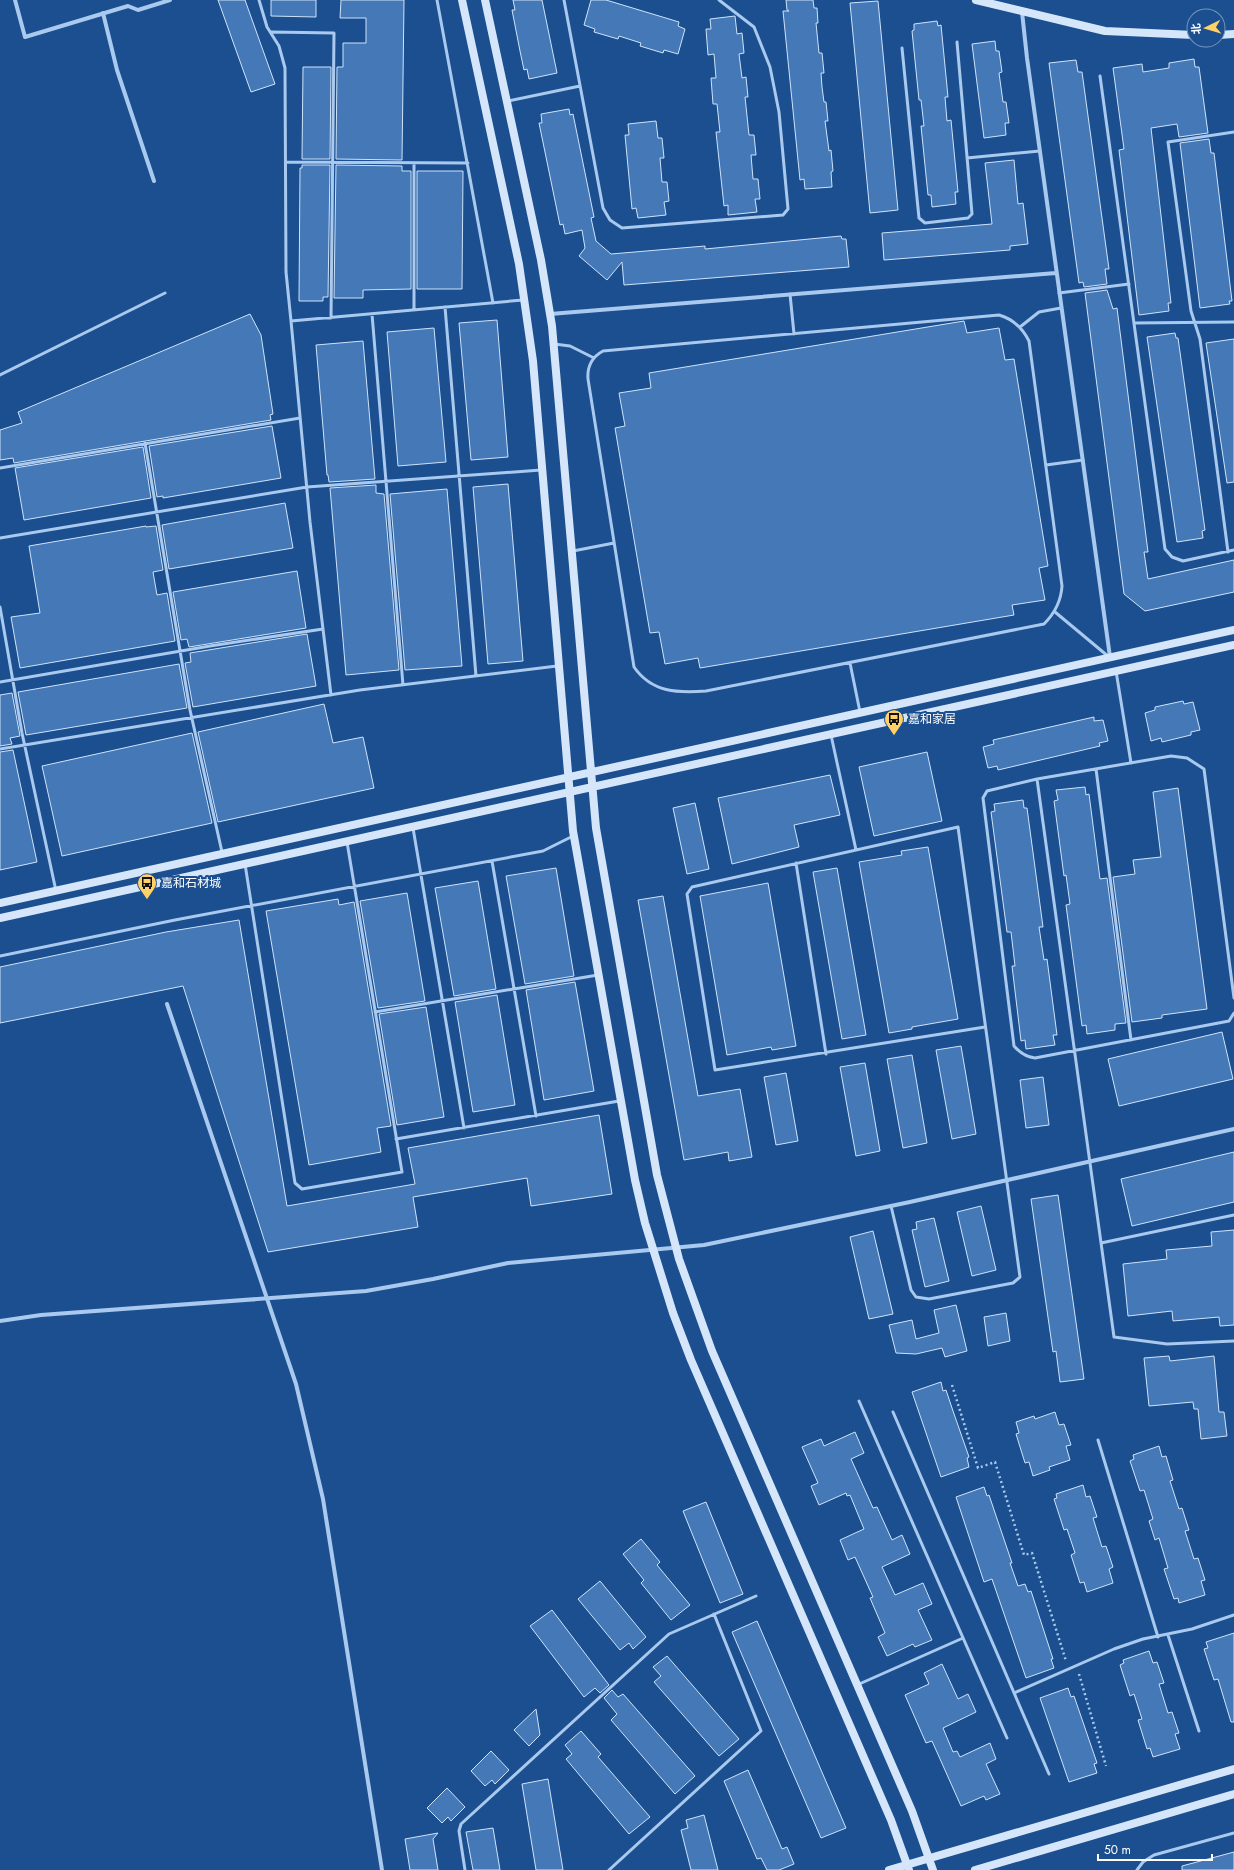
<svg xmlns="http://www.w3.org/2000/svg" width="1234" height="1870" viewBox="0 0 1234 1870" font-family="Jost,'Noto Sans SC',sans-serif">
  <style>
    .building { fill: #4478b7; stroke: #cfe3fa }
    .lines { fill: none; stroke-linecap: round; stroke-linejoin: round }
    .path { stroke: #a9c9ee; stroke-width: 2.5; stroke-dasharray: 2 3; stroke-linecap: butt }
    .lane { stroke: #a9c9ee; stroke-width: 3 }
    .street { stroke: #a9c9ee; stroke-width: 4 }
    .secondary { stroke: #d6e6fa; stroke-width: 8 }
    .labels { text-anchor: middle; dominant-baseline: central; stroke-width: 4; stroke-linejoin: round; paint-order: stroke }
    .poi-label { font-size: 12px; fill: #fff; stroke: #1b4f8f; text-anchor: start }
  </style>
  <rect width="100%" height="100%" fill="#1b4f8f"/>
  <path class="building" d="M218,0H245L275,84L251,92Z
    M271,0H316V17L271,16Z
    M341,0H404L402,160L336,159L337,67H343V43H366V18H340Z
    M513,0H542L557,73L529,79L527,69L524,70L520,51L512,10H515Z
    M591,0H606L679,22L678,26L685,29L678,54L664,50L663,53L640,46L641,43L619,36L618,39L594,32L595,29L584,25Z
    M786,0H813L814,8H817L818,23H816L819,53H822L824,73H821L822,87L824,102H826L828,121H825L829,151L831,150L833,171L831,172L832,187L805,189L804,179L800,180L783,11H789L787,10Z
    M878,1L898,210L870,213L850,3Z
    M735,16L737,34L742,33L744,53L739,54L742,78L746,77L748,97H745L749,135H754L756,155H751L753,179H758L760,199H755L757,212L728,215V205L724,206L716,132H720L717,104H713L711,78H716L714,54L708,55L706,29H711L710,19Z
    M937,21L938,26L941,25L948,97H945L947,121L951,120L958,192H955L956,204L932,207L931,195H928L921,126H924L921,100H919L912,31L914,30V24Z
    M995,41L996,51H999L1002,72L999,73L1003,102H1006L1009,123H1005L1006,135L984,138L972,44Z
    M1194,59L1195,67H1199L1208,133L1179,137L1177,124L1151,128L1171,303H1168L1169,311L1139,315L1119,150L1124,149L1113,68L1142,64L1143,72L1169,68V63Z
    M1076,60L1078,72H1082L1109,269H1105L1107,284L1084,287L1083,282L1079,283L1049,63Z
    M303,67H331L330,159H302Z
    M569,109L570,115L573,114L594,217L591,218L596,241L611,254L705,246V249L841,236L842,239H846L849,267L624,285L622,262L607,280L579,256L585,248L582,230L565,234L563,224L560,225L539,123H542L541,114Z
    M656,121L658,138H662L664,158H660L662,182H667L669,201L664,202L666,215L638,218L636,208L632,209L625,135H629L628,124Z
    M1209,139L1211,153H1214L1232,301H1229L1230,304L1200,308L1180,143Z
    M1014,160L1018,204L1023,203L1028,244L1010,246V250L884,260L882,233L992,224L985,163Z
    M302,165H330L328,297H323V301H299L300,168H302Z
    M336,165L402,166V171H411V289L363,290V298H334Z
    M417,171H463L462,289H417Z
    M1107,290L1113,309L1117,308L1148,552H1144L1148,579L1234,560V592L1145,611L1124,594L1085,293Z
    M250,314L261,335L273,414L270,415L271,420L14,463L13,458L0,460V430L22,423L18,412Z
    M497,320L508,457L471,460L459,323Z
    M964,321L967,333L999,328L1005,360L1014,359L1048,566L1039,568L1045,600L1012,605L1014,615L700,668L698,658L665,664L659,632L650,633L615,428L625,426L619,393L651,388L649,373Z
    M434,328L446,462L398,466L387,332Z
    M1175,333L1176,338H1178L1205,530L1202,531L1203,538L1177,542L1147,337Z
    M1234,339V482L1227,483L1206,343Z
    M363,341L375,479L329,482L328,475H327L316,345Z
    M272,426L281,478L163,498V496L157,497L149,446Z
    M143,447L151,498L24,520L15,468Z
    M508,484L523,661L488,664L473,487Z
    M376,485V493L384,494L399,670L346,675L330,488Z
    M447,489L462,666L405,670L390,494Z
    M285,503L293,548L169,569L162,525Z
    M146,526V527L156,526L163,570L153,572L157,595L167,593L175,641L20,668L11,617L40,613L29,546Z
    M297,571L306,628L189,647L187,639L181,640L173,592Z
    M307,634L316,686L193,707L185,663L191,662L190,653Z
    M179,664L187,708L26,735L18,692Z
    M12,693L20,736L10,738L12,744L0,746V695Z
    M1183,701L1184,704L1193,702L1200,730L1191,732V735L1162,742L1161,738L1151,741L1145,713L1155,710V707Z
    M324,704L333,743L363,737L374,788L218,822L198,732Z
    M1094,717V721L1103,720L1108,741L1099,743L1100,746L998,770L997,766L988,768L983,747L994,744L993,740Z
    M192,733L212,823L62,856L42,766Z
    M13,750L37,862L0,870V752Z
    M927,752L942,821L874,836L859,767Z
    M830,775L840,815L794,825L799,847L732,864L718,798Z
    M1085,787L1086,795L1089,794L1100,879L1107,878L1126,1023L1115,1024V1030L1087,1034L1086,1025L1082,1026L1066,905L1070,904L1066,875L1064,876L1054,801L1058,800L1056,790Z
    M1178,788L1207,1009L1162,1015V1018L1132,1022L1113,877L1135,874L1133,860L1161,857L1153,792Z
    M1023,800L1024,808H1027L1043,927H1039L1044,960L1047,959L1057,1035H1053L1055,1045L1026,1049L1025,1040L1021,1041L1012,966H1015L1011,932H1007L991,812L995,811L994,804Z
    M695,803L709,869L687,874L673,808Z
    M928,847L958,1019L912,1027V1029L889,1033L859,862L902,855L901,851Z
    M556,868L574,976L525,984L506,876Z
    M837,868L866,1035L842,1039L813,872Z
    M478,881L496,989L454,996L435,888Z
    M768,883L796,1046L772,1050L771,1047L727,1055L700,896Z
    M407,893L425,1001L378,1008L360,901Z
    M663,896L698,1096L740,1089L752,1157L729,1161L728,1152L684,1160L638,900Z
    M338,899L339,905L354,902L391,1126L377,1128L381,1152L309,1165L266,911Z
    M239,920L287,1206L415,1184L408,1148L599,1115L612,1194L531,1206L527,1178L413,1197L418,1227L268,1252L183,986L0,1023V967L166,932Z
    M575,982L594,1091L544,1100L526,990Z
    M497,995L515,1105L473,1112L455,1002Z
    M426,1007L444,1117L397,1125L379,1014Z
    M1222,1032L1233,1079L1119,1106L1108,1059Z
    M961,1046L976,1134L952,1139L936,1050Z
    M912,1055L927,1143L903,1148L887,1059Z
    M865,1063L880,1151L856,1156L840,1067Z
    M786,1073L798,1141L776,1145L764,1077Z
    M1043,1077L1049,1125L1026,1128L1020,1080Z
    M1234,1152V1202L1132,1226L1121,1179Z
    M1058,1195L1084,1379L1060,1382L1056,1351L1053,1352L1031,1199Z
    M981,1206L996,1270L972,1276L957,1212Z
    M934,1218L949,1281L925,1287L912,1230L917,1229L916,1222Z
    M1234,1230V1325L1220,1326L1219,1317L1173,1321L1172,1311L1128,1316L1123,1264L1167,1259L1166,1250L1212,1246L1211,1232Z
    M873,1231L893,1314L869,1319L850,1237Z
    M956,1305L967,1351L945,1357L942,1348L916,1354L896,1353L889,1325L912,1320L916,1339L939,1333L934,1310Z
    M1006,1313L1010,1341L988,1346L984,1317Z
    M1169,1356L1170,1361L1214,1356L1219,1412H1224L1227,1436L1201,1439L1198,1409H1194L1193,1402L1149,1406L1144,1358Z
    M941,1382L943,1391L946,1390L953,1411L969,1457L967,1458L969,1467L941,1477L912,1392Z
    M1055,1412L1059,1425L1064,1424L1071,1445L1066,1446L1070,1460L1049,1467L1050,1470L1033,1476L1029,1462L1025,1463L1016,1434L1019,1433L1016,1422L1034,1416L1035,1419Z
    M855,1432L864,1453L851,1459L873,1508L877,1507L892,1540L902,1535L910,1554L882,1567L895,1595L923,1583L932,1604L918,1610L932,1640L915,1647L913,1644L887,1656L878,1637L885,1633L870,1598L873,1597L855,1557L848,1560L840,1540L864,1529L850,1495L847,1496L846,1493L819,1505L811,1486L818,1483L802,1447L821,1439L824,1446Z
    M1159,1446L1162,1457L1166,1456L1173,1480L1170,1481L1179,1509L1182,1508L1189,1530L1185,1531L1194,1559L1198,1558L1205,1580L1201,1581L1205,1595L1179,1603L1178,1598L1174,1599L1164,1569L1168,1568L1159,1538L1155,1540L1149,1521L1153,1519L1144,1490L1140,1491L1130,1461L1134,1459L1133,1455Z
    M1083,1485L1086,1497L1090,1496L1097,1517L1093,1518L1102,1547L1106,1546L1113,1567L1109,1569L1113,1583L1087,1592L1084,1582L1080,1583L1071,1555L1075,1553L1067,1529L1064,1530L1054,1499L1057,1498L1056,1494Z
    M984,1487L987,1496L989,1495L1012,1563H1010L1018,1586L1025,1584L1028,1592L1031,1591L1053,1659H1051L1054,1668L1026,1678L992,1579L984,1582L956,1497Z
    M706,1502L743,1594L720,1603L683,1511Z
    M641,1539L660,1562L657,1565L690,1605L671,1620L641,1583L644,1580L623,1554Z
    M600,1581L646,1637L633,1649L629,1643L620,1650L578,1599Z
    M552,1610L609,1685L600,1693L595,1688L584,1697L530,1626Z
    M757,1621L846,1828L821,1838L732,1632Z
    M1234,1633V1722H1231L1218,1679L1214,1680L1204,1649L1208,1648L1206,1642Z
    M1149,1651L1153,1663L1157,1662L1164,1683L1159,1684L1168,1713L1172,1712L1179,1733L1175,1734L1180,1749L1153,1757L1150,1748L1147,1749L1138,1720L1142,1719L1134,1694L1130,1696L1120,1665L1124,1663L1123,1660Z
    M667,1656L739,1739L719,1756L654,1682L661,1676L653,1667Z
    M942,1664L958,1699L968,1694L976,1712L943,1728L953,1752L957,1751L960,1757L990,1743L996,1759L986,1764L1000,1794L986,1800L984,1796L961,1806L932,1741L926,1743L905,1695L929,1684L924,1673Z
    M1068,1688L1071,1697L1074,1696L1097,1763L1094,1764L1097,1773L1069,1782L1040,1698Z
    M612,1690L618,1697L623,1694L695,1776L675,1794L611,1720L617,1714L604,1698Z
    M536,1709L540,1735L529,1746L514,1730Z
    M581,1731L601,1754L598,1757L650,1817L629,1834L566,1759L572,1754L565,1745Z
    M491,1751L509,1770L495,1784L492,1780L485,1786L471,1771Z
    M748,1770L782,1849L787,1847L794,1864L779,1870H767L761,1858L757,1859L724,1781Z
    M548,1779L563,1870H536L522,1784Z
    M447,1788L465,1807L451,1821L448,1817L442,1823L427,1808Z
    M704,1815L718,1870H691L681,1830L688,1828L686,1820Z
    M493,1828L500,1870H473L466,1832Z
    M438,1833L433,1839L438,1870H410L405,1839Z
    M1234,1852V1870H1182V1866Z"/>
  <g class="lines">
    <path class="path" d="M952,1385L978,1468L995,1462L1024,1555L1032,1553L1066,1661
      M1079,1674L1106,1766"/>
    <path class="lane" d="M259,0L267,27L279,46L285,68L286,272L291,321
      M437,0L493,303
      M564,0L603,208L610,220L622,228L783,215L788,209L779,112L770,67L754,27L719,0
      M271,32L334,33L331,318
      M902,48L919,218L925,223L968,218L972,214L957,42
      M1100,76L1165,549L1172,557L1183,561L1234,550
      M508,101L580,86
      M967,158L1040,151
      M286,162L468,163
      M1059,293L1129,284
      M790,294L794,334
      M445,307L476,676
      M414,310V163
      M372,314L403,685
      M999,315C1013,319 1022,327 1029,341L1062,586C1061,602 1055,613 1044,624L706,691C678,693 652,693 634,667L588,379C587,366 592,357 603,351Z
      M1134,323L1234,322
      M1020,327L1039,312L1061,308
      M554,344L570,346L594,358
      M0,375L165,293
      M145,443L190,710L222,852
      M1046,465L1083,460
      M0,468L300,418
      M0,538L307,487L541,470
      M573,551L614,543
      M1228,552L1200,339L1191,311L1168,142L1234,132
      M0,607L22,733L56,891
      M1055,612L1109,657
      M850,663L860,712
      M1116,671L1131,763
      M0,682L210,646L323,629
      M331,695L310,522L291,321L523,300
      M831,735L856,850
      M0,749L360,690L557,666
      M1096,769L1131,1040
      M1037,779L1114,1337L1167,1344L1234,1341
      M413,828L464,1128
      M492,861L536,1116
      M796,863L826,1054
      M245,864L295,1183L302,1189L402,1172L347,842
      M0,956L175,920L543,851L573,836
      M1234,998L1204,769L1187,758L1171,756L1037,779L987,791L983,798L1014,1046C1020,1053 1026,1057 1035,1058L1229,1021L1234,1013
      M375,1012L598,975
      M396,1139L619,1101
      M891,1206L911,1290L916,1297L929,1299L1013,1283L1020,1277C999,1127 978,977 958,827L692,887L687,894L715,1070L985,1027
      M1101,1243L1234,1215
      M859,1401L1007,1738
      M893,1412L1049,1774
      M1098,1440L1158,1637
      M1168,1635L1199,1731
      M857,1685L963,1638
      M1014,1693L1114,1649L1143,1639L1192,1629L1234,1615
      M465,1870L459,1831L461,1824L669,1634L756,1596
      M609,1870L761,1731L714,1614
      M1137,1870L1143,1862L1154,1855L1234,1833"/>
    <path class="street" d="M15,0L25,37L128,6L138,10L170,0
      M1022,12L1027,58L1110,657
      M103,13L117,70L154,181
      M550,314L1056,273
      M167,1004L296,1384L323,1499L382,1870
      M0,1321L41,1315L366,1291L433,1279L508,1263L704,1245L910,1202L1234,1129"/>
    <path class="secondary" d="M462,0L519,264L533,361L573,831L635,1180L645,1223L673,1313L691,1360L891,1820L909,1870
      M485,0L541,260L552,326L596,828L657,1175L679,1259L712,1351L912,1811L933,1870
      M976,0L1105,31L1194,35
      M1218,35L1234,34
      M0,903L1234,630
      M0,918L1234,645
      M889,1870L1234,1769
      M975,1870L1234,1794"/>
  </g>
  <defs>
    <symbol id="bus-pin" viewBox="-11 -11 22 30"><path d="M0 17L-7.5 6A9.5 9.5 0 1 1 7.5 6Z" fill="#ffd166" stroke="#1b4f8f"/><path d="M-5-6H5V4H4V6H2V4H-2V6H-4V4H-5ZM-3.5-4V0h7V-4ZM-3.5 1.2v1.5H-2V1.2ZM2 1.2v1.5H3.5V1.2Z" fill="#111"/></symbol>
  </defs>
  <g fill-rule="evenodd">
    <use href="#bus-pin" x="883" y="708" width="22" height="30"/>
    <use href="#bus-pin" x="136" y="872" width="22" height="30"/>
  </g>
  <g class="labels">
    <g class="poi-label">
      <text x="908" y="719">嘉和家居</text>
      <text x="161" y="883">嘉和石材城</text>
    </g>
  </g>
  <g transform="translate(1206 28) rotate(265)"><circle r="19" fill="#1b4f8f" stroke="#7695bc"/>
  <path d="M0-3L7 15L0 10L-7 15Z" fill="#ffd166"/>
  <text y="-6" font-size="11" font-weight="bold" text-anchor="middle" fill="#ffffff">北</text>
  </g>
  <path d="M1098 1854v6h114v-6" fill="none" stroke="#ffffff" stroke-width="2"/>
  <text x="1104" y="1854" font-size="12" fill="#ffffff" stroke="#1b4f8f" stroke-width="3" paint-order="stroke">50 m</text>
</svg>
